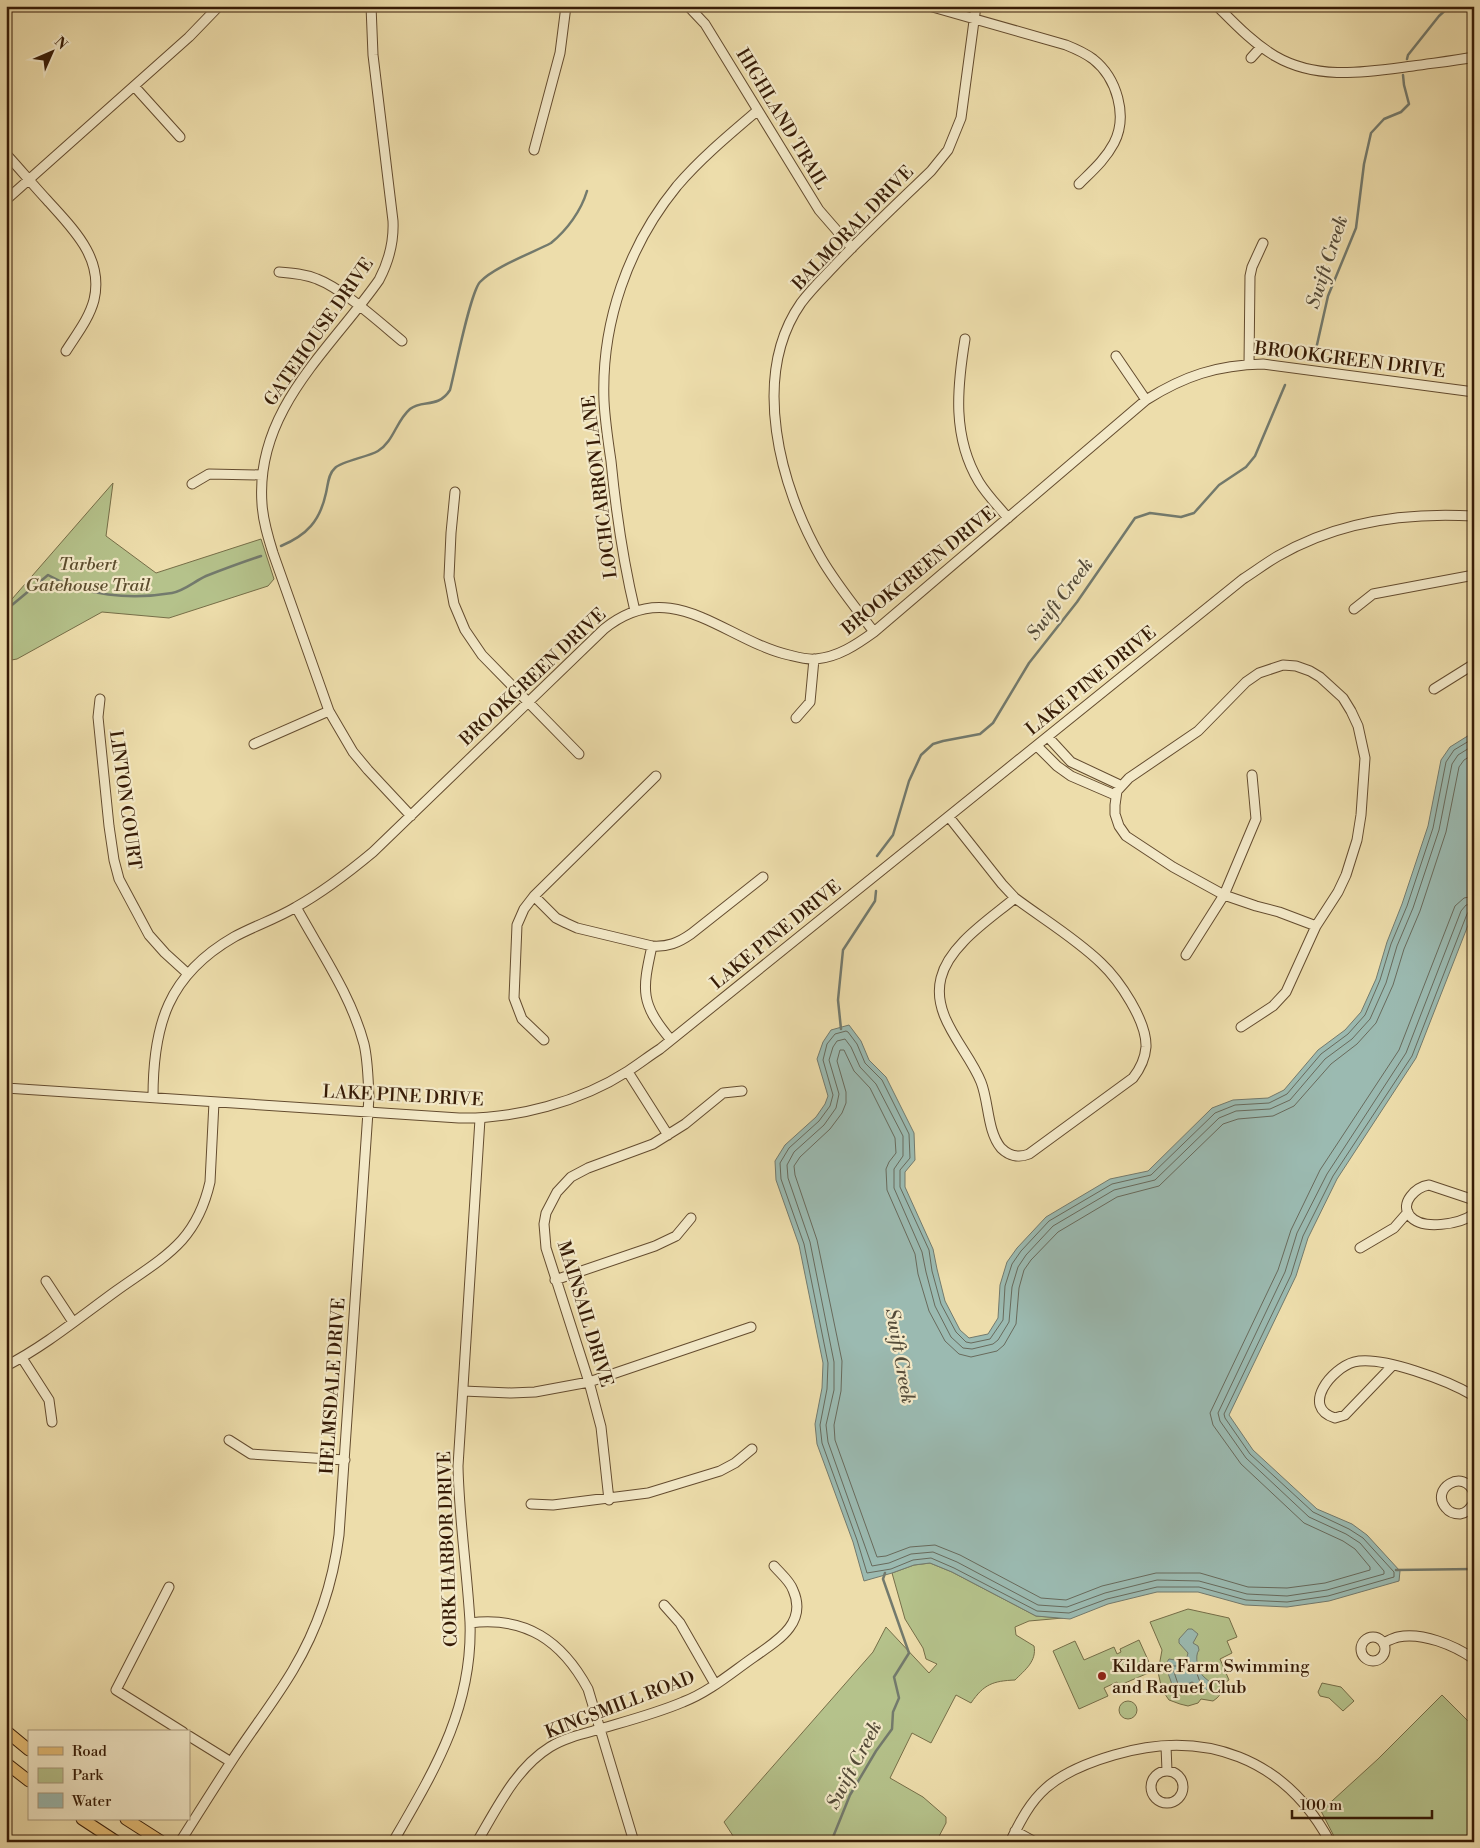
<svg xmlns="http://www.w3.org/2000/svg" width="1480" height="1848" viewBox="0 0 1480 1848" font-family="'Libre Bodoni',serif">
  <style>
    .green { fill: #b5c28b; stroke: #766e48 }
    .water { fill: #9bbab1; stroke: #737a6d }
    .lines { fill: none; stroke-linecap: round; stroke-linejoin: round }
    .shore { stroke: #686a5c; stroke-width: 1 }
    .stream { stroke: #737a6d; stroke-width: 2.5 }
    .minor-casing { stroke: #644c2f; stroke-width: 11 }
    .major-casing { stroke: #361b06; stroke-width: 13 }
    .minor { stroke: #f3e9c8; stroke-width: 9 }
    .major { stroke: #e6be76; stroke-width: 11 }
    .poi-dot { fill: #8f2418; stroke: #f3e9c8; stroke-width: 2 }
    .labels { text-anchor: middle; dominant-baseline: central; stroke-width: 4.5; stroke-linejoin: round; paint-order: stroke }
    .street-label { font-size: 18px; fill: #361b06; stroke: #f3e9c8 }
    .park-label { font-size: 18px; font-style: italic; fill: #5c4d2e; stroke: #f3e9c8 }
    .poi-label { font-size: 18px; fill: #361b06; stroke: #f3e9c8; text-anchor: start }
    .water-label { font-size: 19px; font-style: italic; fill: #544b39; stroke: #f3e9c8 }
  </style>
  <rect width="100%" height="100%" fill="#edddab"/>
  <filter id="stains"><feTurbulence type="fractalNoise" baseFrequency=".004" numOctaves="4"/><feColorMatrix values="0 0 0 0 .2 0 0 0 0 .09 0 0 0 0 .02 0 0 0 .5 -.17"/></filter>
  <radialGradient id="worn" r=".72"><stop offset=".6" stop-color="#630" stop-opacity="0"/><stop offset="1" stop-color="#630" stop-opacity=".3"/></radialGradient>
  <path class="green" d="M113,483L106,536L156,573L261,539L274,579L268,586L169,618L102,612L17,659L6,661V602L12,599Z
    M930,1563L952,1572L1036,1616L1063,1618L1029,1621L1015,1627L1016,1635L1034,1646C1037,1661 1025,1670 1015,1680C993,1681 984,1684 971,1703L956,1695L931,1743L912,1733L890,1778L923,1797L946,1817V1823L936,1842H737L724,1822L873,1652L886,1627L929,1673L937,1664L926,1659L923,1648L905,1619L892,1573L914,1565Z
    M1188,1609L1229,1618L1237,1637L1227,1641L1232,1653L1220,1659L1229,1680L1221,1685C1223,1693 1219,1697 1213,1701L1201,1699L1198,1703L1188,1706L1180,1704L1169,1700L1162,1690L1158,1672L1162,1650L1150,1622Z
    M1139,1640L1153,1671L1118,1686L1117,1682L1104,1688L1108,1696L1079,1709L1053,1651L1075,1641L1084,1660L1114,1647L1117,1654L1121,1652L1120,1649Z
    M1322,1683L1341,1687L1354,1701L1343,1711L1329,1698L1320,1696L1318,1692Z
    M1442,1695L1474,1727V1842H1337L1321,1811L1378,1759Z
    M1119 1710a9 9 0 1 1 18 0a9 9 0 1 1-18 0Z"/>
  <path class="water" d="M1474,732V910L1416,1058L1337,1179L1308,1238L1296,1276L1229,1415L1253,1450L1317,1509L1352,1524L1367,1535L1400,1571L1399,1581L1329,1601L1287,1607L1245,1605L1198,1592H1157L1108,1604L1070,1619L1036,1616L952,1572L930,1563L914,1565L892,1573L864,1581L853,1542L817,1444L815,1424L822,1388L823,1363L799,1245L776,1180L775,1161L785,1145L816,1117L825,1104L828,1096L817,1059L823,1042L831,1030L849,1025L861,1041L869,1060L886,1077L914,1133L915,1160L905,1172V1187L933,1249L937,1269L945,1301L960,1330L969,1338L988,1334L998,1318L1000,1285L1007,1262L1017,1248L1046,1217L1110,1179L1148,1171L1212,1108L1233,1100L1268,1098L1284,1090L1318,1050L1345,1030L1361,1012L1376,979L1387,942L1402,904L1428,826L1441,760L1450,747Z
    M1188,1629H1192L1198,1634L1193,1643L1198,1646L1199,1650C1194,1656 1198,1672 1204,1677C1206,1679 1209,1681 1211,1683C1205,1694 1201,1695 1192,1687L1182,1693L1177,1692L1173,1687L1165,1665L1169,1659L1181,1661L1187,1657L1188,1653L1179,1643V1639Z"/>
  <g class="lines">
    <path class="shore" d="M1474,738L1454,750L1446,762L1433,828L1407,906L1391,944L1380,980L1365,1015L1348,1034L1321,1054L1287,1094L1269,1103L1235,1105L1215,1113L1151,1175L1112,1184L1049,1221L1021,1251L1012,1264L1005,1286L1003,1320L990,1339L971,1343L966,1342L956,1332L941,1304L932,1271L929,1250L900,1187V1170L910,1158L909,1134L882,1080L865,1063L857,1044L848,1032L846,1031L835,1034L827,1044L823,1060L833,1095L830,1106L819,1121L789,1148L780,1163L781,1179L804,1244L828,1363L827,1389L820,1425L822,1443L857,1540L867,1573L891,1569L913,1560L931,1558L954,1568L1037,1611L1069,1613L1107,1599L1157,1587H1199L1246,1600L1287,1602L1328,1596L1394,1577V1572L1363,1538L1349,1529L1313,1512L1250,1454L1225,1418L1224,1414L1291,1275L1303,1236L1333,1176L1412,1056L1467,914L1469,911L1474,910
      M1474,745L1458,755L1452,764L1439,830L1413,908L1397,946L1386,983L1370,1019L1352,1039L1325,1059L1290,1100L1270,1109L1236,1111L1219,1118L1155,1180L1114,1190L1053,1226L1026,1255L1018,1267L1012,1287L1009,1322L998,1340L993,1344L972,1349L963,1348L951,1337L935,1306L926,1272L922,1252L894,1188V1169L903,1156V1136L876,1084L860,1067L851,1047L845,1039L837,1041L833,1047L829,1060L839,1094L836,1108L824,1125L794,1152L787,1165L788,1178L810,1242L834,1362V1390L826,1425L828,1442L872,1566L889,1563L911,1554L933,1552L957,1562L1038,1605L1067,1607L1105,1593L1157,1580L1199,1581L1247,1594L1287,1596L1327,1590L1384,1574V1571L1360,1543L1346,1534L1309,1517L1246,1458L1220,1421L1218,1413L1285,1272L1297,1233L1327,1174L1406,1053L1461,911L1466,905L1474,904
      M1474,754L1464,760L1459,767L1446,832L1420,911L1404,949L1393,985L1376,1023L1357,1044L1331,1064L1294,1106L1273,1116L1238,1119L1223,1124L1159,1186L1117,1197L1058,1232L1031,1260L1024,1270L1019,1288L1016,1324L1004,1345L997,1351L971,1357L959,1354L945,1341L929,1311L918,1274L915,1254L887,1190L886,1169L889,1162L896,1153L895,1138L870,1088L854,1071L844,1050H840L837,1061L846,1092V1103L842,1113L830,1129L800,1157L794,1166L795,1175L817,1240L842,1361L841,1391L834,1425L835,1440L877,1557L886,1556L910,1547L935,1545L960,1555L1041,1598L1066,1600L1102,1586L1156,1573H1200L1248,1587L1287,1588L1325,1583L1370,1570V1567L1355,1549L1343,1541L1304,1523L1241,1464L1213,1425L1210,1413L1278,1270L1291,1230L1320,1170L1399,1050L1455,906L1464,898L1474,896
      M1190,1662L1193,1663L1200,1682L1203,1684L1202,1687L1192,1682L1181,1687L1178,1684L1172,1666H1182Z"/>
    <path class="stream" d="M1407,59L1408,55L1439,16L1450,6
      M1314,358L1328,296L1356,228L1364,164L1371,133L1384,119L1401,112L1409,104L1404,85L1403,75
      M281,546C307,535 320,521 326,493C328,485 328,474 335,468C342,461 368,457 378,451C394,441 396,421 410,409C422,399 438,409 450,390C455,371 470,293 480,282C494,267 532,253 551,243C567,230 581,211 587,191
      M6,610L48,575C84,596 131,600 172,593C184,591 195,581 206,576C224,569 243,562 261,556
      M877,856L893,835L909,781L921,755L933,744L943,741L980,734L993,723L1029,663L1077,602L1135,518L1150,513L1181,517L1194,513L1219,485L1246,467L1255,456L1285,385
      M841,1029L838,1000L843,950L875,901L876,891
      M1396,1570L1474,1569
      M831,1842L850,1795L876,1751L892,1729L893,1712L899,1698L894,1677L909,1653L883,1579L885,1573"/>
    <defs>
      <path id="minor" d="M371,6L373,55L393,221C394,243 389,261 379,280C330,350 255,410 262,504C263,521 268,537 273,553L329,711L353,752L368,770L411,816
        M688,6L705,24L819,210L852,248
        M929,6L1066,45C1076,49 1085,53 1093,59C1117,78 1128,116 1114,143C1105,160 1092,171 1079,184
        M1217,6C1235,24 1253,43 1275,56C1318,81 1366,72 1413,66C1433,63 1454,61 1474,57
        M1251,58L1261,47
        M134,86L180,137
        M534,150L560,53L566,6
        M6,154C20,169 33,185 47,200C73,229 104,258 94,300C89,319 76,335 66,351
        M6,200L189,37L219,6
        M279,272C292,273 305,274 317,279C343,289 379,322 402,341
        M965,339C957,388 952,437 979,482C987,495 998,506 1008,518
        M1116,356L1146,400
        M1249,364L1250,276L1252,267L1263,243
        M192,484L209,474L262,475
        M455,492L451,533L449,577L454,604L465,630L482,655L579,754
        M1354,609L1373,594L1474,575
        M635,611C623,561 616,512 611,461C608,441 605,421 604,401C601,323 628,246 677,186C701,158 730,134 757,111
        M874,632C856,608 836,584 821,558C780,487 750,376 801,303C812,288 826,275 839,261C869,230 900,201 931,171L948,150L961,118L976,6
        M1434,689L1474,664
        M100,699L98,717L109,826L114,860L119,879L149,935L165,953L187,973
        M796,718L810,702L814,659
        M1048,737L1071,762L1120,785
        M254,744L329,711
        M1037,746L1057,766L1071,776L1115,795
        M949,817L1002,884L1015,898
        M534,896L556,918L566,923L577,928L652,946C668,947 678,943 691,934L763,877
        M1015,898C1043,919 1075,938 1101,963C1119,980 1147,1021 1146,1047C1145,1059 1140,1069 1133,1078L1029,1154C1019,1158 1009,1156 1001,1148C987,1131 989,1102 981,1082C968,1049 931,1017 941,978C949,945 990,919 1015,898Z
        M652,946C642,991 640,1003 671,1040
        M1186,955L1224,895L1256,819L1252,775
        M1241,1027L1273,1006L1286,992L1316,926L1338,892L1346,875L1357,840L1361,815L1365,758L1358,726L1351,711L1343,698L1320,677L1310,671L1296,666L1283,665L1259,673L1246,682L1198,731L1129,778L1117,791L1115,805V814L1119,826L1126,836L1173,867L1224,895L1256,906L1279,912L1316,926
        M544,1040L522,1019L514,998L517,925L524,909L534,896L656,776
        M628,1072L668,1135
        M6,1088L459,1118C516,1119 580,1102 628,1071C639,1064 649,1056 660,1049L1243,579C1254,572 1266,563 1278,556C1338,521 1406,512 1474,516
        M153,1097C153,1025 168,975 234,937C254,926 276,919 296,907C323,892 349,872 373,852L604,629C672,574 724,640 789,655C797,657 807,660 816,659C838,657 856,645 874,632L1146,400C1184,376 1217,365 1263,364L1474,392
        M1474,1200L1429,1185C1416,1187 1399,1203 1410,1216C1422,1231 1460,1224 1474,1214
        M1360,1248L1394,1228L1408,1212
        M555,1280L655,1246L676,1236L691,1218
        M46,1281L73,1322
        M22,1358L49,1400L52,1422
        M1393,1365L1345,1415L1335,1418C1300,1407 1332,1368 1354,1362C1381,1355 1449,1381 1474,1396
        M6,1366C45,1346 80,1317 116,1291C138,1275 164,1260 182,1240C197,1223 205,1204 210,1182L214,1102
        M463,1391L511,1393L535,1392L589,1382L751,1327
        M229,1440L251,1454L345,1460
        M1474,1493C1464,1467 1429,1489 1446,1508C1449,1512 1454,1514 1460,1514C1467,1513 1471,1508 1474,1502
        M609,1500L601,1427L589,1382L546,1248L544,1224L546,1213L557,1192L571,1177L588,1168L653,1144L685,1124L723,1093L742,1091
        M531,1504L553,1505L648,1493L720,1471L735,1463L752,1449
        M169,1587L116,1690L183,1732
        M664,1605L680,1623L715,1684
        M470,1623C526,1616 562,1641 588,1689L634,1842
        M1361 1649a12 12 0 1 1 24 0a12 12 0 1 1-24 0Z
        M1383,1643C1388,1641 1393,1638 1398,1637C1422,1632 1454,1645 1474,1659
        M189,1736L231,1762
        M1166,1746L1167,1771
        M1151 1787a16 16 0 1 1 32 0a16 16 0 1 1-32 0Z
        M1015,1831L1035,1842
        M180,1842C197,1815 214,1788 231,1762C251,1731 274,1702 293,1670C318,1628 333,1583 339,1535L369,1097C368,1079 368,1061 364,1044C351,995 320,951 296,907
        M393,1842C434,1771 473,1708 470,1622C467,1570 459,1518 458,1466L480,1119
        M477,1842C497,1808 516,1768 550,1747C563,1739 578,1735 593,1731C623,1722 655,1714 683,1702C709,1692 731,1673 754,1657C777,1641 808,1623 793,1590C790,1581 780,1573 774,1566
        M1010,1842C1020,1822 1029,1803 1046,1788C1064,1772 1090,1762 1114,1755C1204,1728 1285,1758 1330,1842"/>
      <path id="major" d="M6,1731L29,1750
        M6,1763L29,1781
        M82,1819L117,1842
        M126,1819L162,1842"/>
    </defs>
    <use href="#minor" class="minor-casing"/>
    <use href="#major" class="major-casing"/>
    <use href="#minor" class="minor"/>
    <use href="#major" class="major"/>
  </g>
  <circle class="poi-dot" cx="1102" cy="1676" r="5"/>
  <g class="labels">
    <g class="street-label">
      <text transform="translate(782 119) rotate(59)">HIGHLAND TRAIL</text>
      <text transform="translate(853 228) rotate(-46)">BALMORAL DRIVE</text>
      <text transform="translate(319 332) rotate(-55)">GATEHOUSE DRIVE</text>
      <text transform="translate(1350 360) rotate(7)">BROOKGREEN DRIVE</text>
      <text transform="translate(600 487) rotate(-97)">LOCHCARRON LANE</text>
      <text transform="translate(919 571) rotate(-39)">BROOKGREEN DRIVE</text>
      <text transform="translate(533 677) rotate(-43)">BROOKGREEN DRIVE</text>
      <text transform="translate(1091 681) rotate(-39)">LAKE PINE DRIVE</text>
      <text transform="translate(125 800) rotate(82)">LINTON COURT</text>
      <text transform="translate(776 935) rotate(-39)">LAKE PINE DRIVE</text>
      <text transform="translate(403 1096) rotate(3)">LAKE PINE DRIVE</text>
      <text transform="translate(585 1314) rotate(73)">MAINSAIL DRIVE</text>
      <text transform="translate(333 1386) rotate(-86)">HELMSDALE DRIVE</text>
      <text transform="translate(448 1549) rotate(-92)">CORK HARBOR DRIVE</text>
      <text transform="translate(620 1705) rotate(-21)">KINGSMILL ROAD</text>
    </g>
    <g class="park-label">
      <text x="88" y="564">Tarbert<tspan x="88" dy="21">Gatehouse Trail</tspan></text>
    </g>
    <g class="poi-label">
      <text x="1112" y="1666">Kildare Farm Swimming<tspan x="1112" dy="21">and Raquet Club</tspan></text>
    </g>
    <g class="water-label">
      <text transform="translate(1327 262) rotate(-72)">Swift Creek</text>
      <text transform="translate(1060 599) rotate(-53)">Swift Creek</text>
      <text transform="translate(900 1356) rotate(80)">Swift Creek</text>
      <text transform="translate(854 1765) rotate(-62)">Swift Creek</text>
    </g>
  </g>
  <rect width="1480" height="1848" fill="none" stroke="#edddab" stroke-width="25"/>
  <rect x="8" y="8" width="1465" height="1833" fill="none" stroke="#361b06" stroke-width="2.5"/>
  <rect x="12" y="12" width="1455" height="1823" fill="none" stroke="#361b06"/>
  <rect x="28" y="1730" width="162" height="90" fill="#f3e9c8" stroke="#a7977a"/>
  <rect x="38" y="1747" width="25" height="8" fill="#e6be76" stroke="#a7977a"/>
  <text x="72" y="1756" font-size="15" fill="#361b06">Road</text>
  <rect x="38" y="1768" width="25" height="15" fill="#b5c28b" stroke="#a7977a"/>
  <text x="72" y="1780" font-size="15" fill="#361b06">Park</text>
  <rect x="38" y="1793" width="25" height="15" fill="#9bbab1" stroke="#a7977a"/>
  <text x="72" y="1806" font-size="15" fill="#361b06">Water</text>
  <g transform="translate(52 52) rotate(45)" stroke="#f3e9c8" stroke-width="4" paint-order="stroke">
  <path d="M0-4L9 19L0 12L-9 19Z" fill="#361b06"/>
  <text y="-8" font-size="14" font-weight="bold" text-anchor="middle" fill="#361b06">N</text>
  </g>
  <path d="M1292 1810v8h140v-8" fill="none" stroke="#361b06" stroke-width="2.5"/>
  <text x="1300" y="1810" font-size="15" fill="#361b06" stroke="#f3e9c8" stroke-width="4" paint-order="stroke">100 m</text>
  <rect width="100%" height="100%" filter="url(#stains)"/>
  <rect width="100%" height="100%" fill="url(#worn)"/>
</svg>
